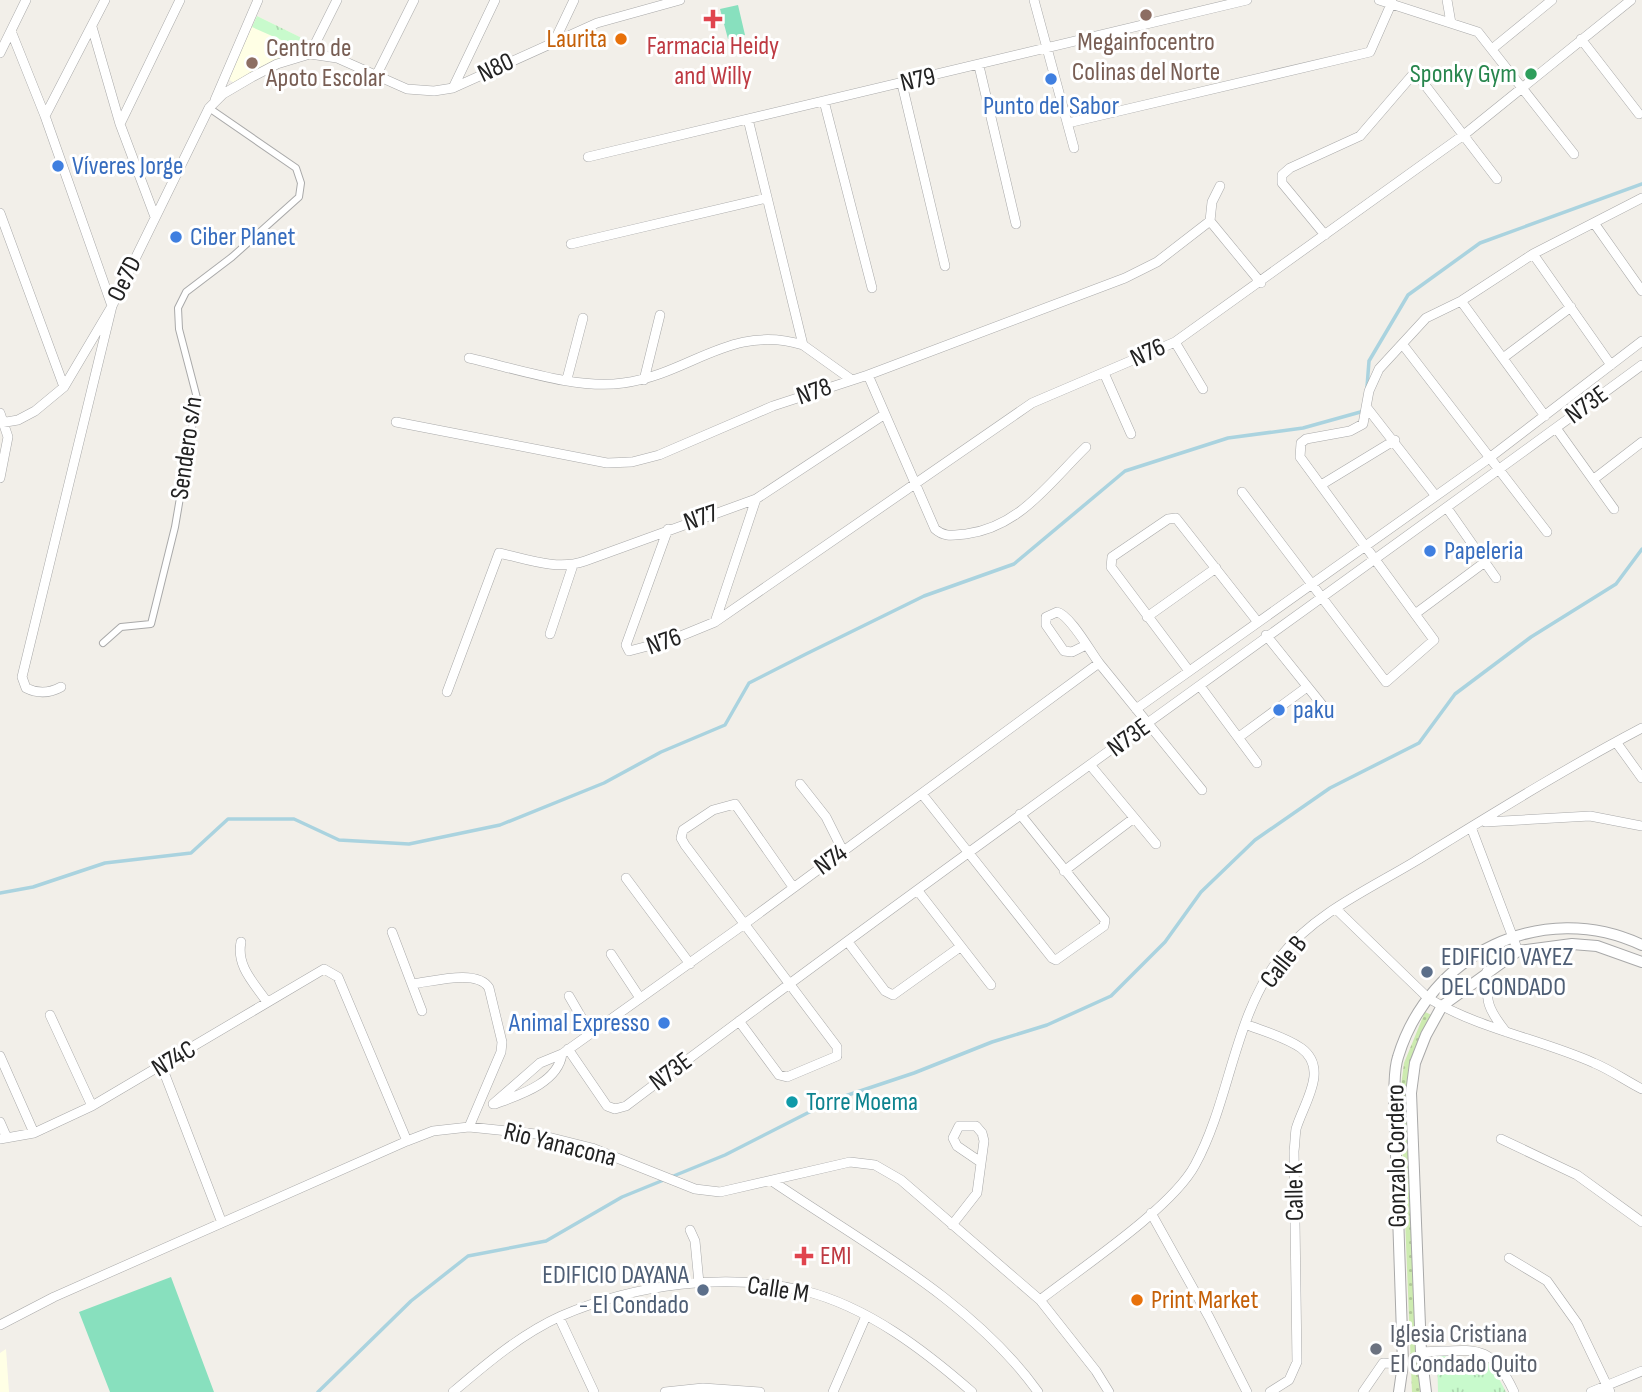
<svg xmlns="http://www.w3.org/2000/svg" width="1642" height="1392" viewBox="0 0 1642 1392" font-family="'Sofia Sans Condensed',sans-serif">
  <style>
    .education { fill: #ffffe5 }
    .grass { fill: url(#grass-dots) }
    .park { fill: url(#park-tufts) }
    .pitch { fill: #88e0be }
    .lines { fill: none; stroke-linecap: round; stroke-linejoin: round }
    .stream { stroke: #aad3df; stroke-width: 3.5 }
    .pedestrian-casing { stroke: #a9a9a9; stroke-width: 8 }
    .minor-casing { stroke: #a9a9a9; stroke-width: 10 }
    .tertiary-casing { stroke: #a9a9a9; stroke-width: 12 }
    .pedestrian { stroke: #fff; stroke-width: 6 }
    .minor { stroke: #fff; stroke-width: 9 }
    .tertiary { stroke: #fff; stroke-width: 10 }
    .education-dot { fill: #8d6e63; stroke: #fff; stroke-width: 2.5 }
    .health-dot { fill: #e0444e; stroke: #fff; stroke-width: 2.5 }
    .food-dot { fill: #e8710a; stroke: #fff; stroke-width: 2.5 }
    .leisure-dot { fill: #2e9e5b; stroke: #fff; stroke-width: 2.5 }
    .shop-dot { fill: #3f7fe0; stroke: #fff; stroke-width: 2.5 }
    .service-dot { fill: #5c6f8a; stroke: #fff; stroke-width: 2.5 }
    .culture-dot { fill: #0f9aa8; stroke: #fff; stroke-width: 2.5 }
    .worship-dot { fill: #6b7280; stroke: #fff; stroke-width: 2.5 }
    .labels { text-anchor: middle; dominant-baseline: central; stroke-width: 6; stroke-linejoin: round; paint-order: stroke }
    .food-label { font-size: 26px; fill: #c56008; stroke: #fff; text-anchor: end }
    .education-label { font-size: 26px; fill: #785e54; stroke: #fff }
    .health-label { font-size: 26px; fill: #be3a42; stroke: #fff }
    .street-label { font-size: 26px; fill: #222; stroke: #fff }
    .leisure-label { font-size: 26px; fill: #27864d; stroke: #fff; text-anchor: end }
    .shop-label { font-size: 26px; fill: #366cbe; stroke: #fff; text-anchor: start }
    .service-label { font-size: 26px; fill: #4e5e75; stroke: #fff; text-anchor: start }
    .culture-label { font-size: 26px; fill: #0d838f; stroke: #fff; text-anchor: start }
    .worship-label { font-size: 26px; fill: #5b616d; stroke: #fff; text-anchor: start }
  </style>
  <defs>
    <pattern id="grass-dots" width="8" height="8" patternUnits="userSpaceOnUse" patternTransform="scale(1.75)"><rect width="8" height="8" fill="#cdebb0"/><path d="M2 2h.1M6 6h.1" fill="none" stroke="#b0c997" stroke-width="1.8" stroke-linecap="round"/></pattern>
    <pattern id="park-tufts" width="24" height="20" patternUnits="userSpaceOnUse" patternTransform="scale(1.75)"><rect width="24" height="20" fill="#c8facc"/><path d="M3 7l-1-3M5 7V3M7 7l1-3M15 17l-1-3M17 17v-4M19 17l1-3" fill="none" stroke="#acd6af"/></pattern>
  </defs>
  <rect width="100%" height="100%" fill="#f2efe9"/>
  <path class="education" d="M257,16L308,41L234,83L228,79Z
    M6,1349L9,1392H0V1353Z"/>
  <path class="grass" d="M1425,1012L1434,1016L1412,1060L1421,1392H1412L1400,1094L1404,1063Z"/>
  <path class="park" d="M257,16L308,41L297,47L252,27Z
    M1437,1355L1491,1364L1506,1392H1438Z"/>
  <path class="pitch" d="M738,5L745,35L728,39L720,9Z
    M171,1277L214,1392H110L79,1312Z"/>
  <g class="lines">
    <path class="stream" d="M1367,387L1369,361L1408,295L1480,243L1642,184
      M0,893L33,887L105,863L191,853L228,819H294L339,840L409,844L500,825L604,783L661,752L725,725L749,683L806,654L924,596L1014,564L1125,471L1228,438L1303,428L1364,411
      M318,1392L411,1301L468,1256L546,1241L622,1197L725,1155L833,1100L914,1073L992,1042L1047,1025L1111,996L1165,942L1201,892L1255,840L1330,788L1419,743L1455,694L1531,637L1616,584L1642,549"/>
    <defs>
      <path id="pedestrian" d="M103,643L121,627L151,624L175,527L197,398L179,329L178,308L186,292L232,257L299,197L301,183L296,168L209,108"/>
      <path id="minor" d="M1034,0L1074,148
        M1379,0L1478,32L1574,154
        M1447,0L1451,23
        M92,27L120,124L155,217
        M11,31L45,116L112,306L22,677L26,688C38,694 50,693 61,687
        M1581,39L1639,114
        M555,40L574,0
        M1492,49L1552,0
        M0,53L26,0
        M310,54L337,0
        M979,66L1016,224
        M377,74L414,0
        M902,84L945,266
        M453,88L495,0
        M215,100L258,0
        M824,101L872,288
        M45,116L105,0
        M748,119L803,345L852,380
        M1068,123L1370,52L1392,2
        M120,124L180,0
        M588,157L1247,0
        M1220,186L1212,202L1210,221L1261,283
        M0,213L64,387
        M1594,223L1642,291
        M1325,235L1282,183V175L1290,168L1360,136L1415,72L1497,179
        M571,244L767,198
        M1533,254L1611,365
        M1461,301L1545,416
        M1175,342L1203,389
        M1403,345L1547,532
        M469,358C514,368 577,390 623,383C691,374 730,323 803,345
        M1503,358L1571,307
        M1104,373L1131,434
        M868,375L935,529C945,538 954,535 966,534C1020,527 1049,483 1086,447
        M567,379L583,318
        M644,380L660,315
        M1368,409L1435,495
        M0,413L8,437L0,478
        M396,422L607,463L632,462L659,455L773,406L868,375L1125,278L1157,262L1210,221
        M0,423L18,420L35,411L64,387L112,306L209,108L223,94L252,77L277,64L310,54L337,58L407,89L434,91L453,88L597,23L680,0
        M1556,428L1614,509
        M1594,479L1642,442
        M1321,485L1395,440
        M1242,492L1386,682L1434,640L1300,457L1301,443L1306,439L1350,431L1363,424L1369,391L1379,369L1426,318L1461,301L1533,254L1642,198
        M1447,508L1496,578
        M668,529L626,645L629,651L671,640L715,622L1032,403L1175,342L1465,134L1631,0
        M1415,614L1485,562
        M1147,617L1216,568
        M715,622L756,499
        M550,634L573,565
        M1266,635L1327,711
        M1086,645L1072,652L1064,651L1046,625V617L1057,612C1070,615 1090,651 1099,663L1202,790
        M1189,671L1111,567L1112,557L1168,519L1176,518L1257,621
        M1200,686L1257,763
        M447,692L499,553C527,559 557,571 585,561L756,499L885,414
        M1136,709L1488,459L1642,341
        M1239,737L1307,687
        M1616,742L1642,778
        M1091,766L1156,844
        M800,784L826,817L843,851
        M922,794L1052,958L1056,960L1104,926L1105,920L1020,814
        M1485,822L1590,816L1642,826
        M1471,827L1518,951
        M1064,871L1134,818
        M626,878L690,964
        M918,891L991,985
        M1336,909L1428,998C1479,1029 1540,1039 1594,1063C1611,1070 1626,1081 1642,1089
        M392,932L422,1011
        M241,942C236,966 254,983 267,1002
        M848,942L885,991L893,995L960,947
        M611,954L640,998
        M1487,971C1486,1002 1487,1008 1506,1032
        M412,984C431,982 478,968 489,988L502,1042L501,1052L469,1127
        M569,996L591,1034
        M50,1015L92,1106
        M739,1021L779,1075L787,1077L837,1056V1047L685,845L681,838L683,830L713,810L735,804L793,887
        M1245,1024C1263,1031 1285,1037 1301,1048C1330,1069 1303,1104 1296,1129C1295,1136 1295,1144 1294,1151L1297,1362L1289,1380L1270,1392
        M568,1049L607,1106L615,1109L626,1106C961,853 1304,613 1642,365
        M0,1056L34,1133
        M162,1067L222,1223
        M493,1104L540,1063L562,1054L743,925L1099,663
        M495,1104C519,1095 558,1083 562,1054
        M0,1122L7,1138
        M0,1139L34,1133L92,1106L324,969L338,977L407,1141
        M1501,1139L1577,1175L1642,1222
        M772,1181C863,1243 973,1301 1038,1392
        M1151,1213L1209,1317L1247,1392
        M952,1225L977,1193L984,1141L982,1133L976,1126H959L953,1138L957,1146L979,1161
        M690,1230L695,1241L699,1283
        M1509,1258L1547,1281L1577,1323L1610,1392
        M1040,1300C1081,1268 1172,1208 1195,1165C1231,1099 1233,1017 1281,956C1314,914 1369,889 1414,862C1489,816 1564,769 1642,728
        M559,1317L594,1392
        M0,1325L54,1297L407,1141L433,1131L469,1127L536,1134L592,1148L695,1189L720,1192L850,1162L875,1165L901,1180L1040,1300L1096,1371L1109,1392
        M1421,1352C1473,1351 1490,1340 1514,1392
        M453,1392C486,1364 521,1334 561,1316C635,1284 726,1272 805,1291C868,1307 924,1350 972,1392
        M665,1392L703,1388L760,1392
        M833,1392L866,1316
        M1363,1392L1383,1363L1403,1364
        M1591,1392L1642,1371"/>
      <path id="tertiary" d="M1399,1392L1403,1364L1394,1094C1395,1082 1394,1069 1398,1057C1429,954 1543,898 1642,945
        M1426,1392L1421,1352L1411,1093L1415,1063L1426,1035L1442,1006L1518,951L1572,944L1597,946L1642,962"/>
    </defs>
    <use href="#pedestrian" class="pedestrian-casing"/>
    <use href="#minor" class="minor-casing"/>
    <use href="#tertiary" class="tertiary-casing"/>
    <use href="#pedestrian" class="pedestrian"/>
    <use href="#minor" class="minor"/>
    <use href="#tertiary" class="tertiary"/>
  </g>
  <g class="education-dot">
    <circle cx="1146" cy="15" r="7"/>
    <circle cx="252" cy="63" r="7"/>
  </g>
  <g class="health-dot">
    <path d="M709.5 8.5h7v7h7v7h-7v7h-7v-7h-7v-7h7z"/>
    <path d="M800.5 1245.5h7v7h7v7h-7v7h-7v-7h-7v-7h7z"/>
  </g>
  <g class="food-dot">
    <circle cx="621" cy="39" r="7"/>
    <circle cx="1137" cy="1300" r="7"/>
  </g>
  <circle class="leisure-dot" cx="1531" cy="74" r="7"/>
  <g class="shop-dot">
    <circle cx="1051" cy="79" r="7"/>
    <circle cx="58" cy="166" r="7"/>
    <circle cx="176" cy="237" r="7"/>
    <circle cx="1430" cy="551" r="7"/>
    <circle cx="1279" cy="710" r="7"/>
    <circle cx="664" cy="1023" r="7"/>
  </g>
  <g class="service-dot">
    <circle cx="1427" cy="972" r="7"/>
    <circle cx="703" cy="1290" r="7"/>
  </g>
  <circle class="culture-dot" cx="792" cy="1102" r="7"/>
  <circle class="worship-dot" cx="1376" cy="1349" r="7"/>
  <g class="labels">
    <g class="food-label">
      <text x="607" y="39">Laurita</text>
      <text x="1151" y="1300" text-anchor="start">Print Market</text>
    </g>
    <g class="education-label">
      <text x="1146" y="42">Megainfocentro<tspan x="1146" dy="30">Colinas del Norte</tspan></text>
      <text x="266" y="48" text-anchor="start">Centro de<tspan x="266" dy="30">Apoto Escolar</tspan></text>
    </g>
    <g class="health-label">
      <text x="713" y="46">Farmacia Heidy<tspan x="713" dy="30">and Willy</tspan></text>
      <text x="820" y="1256" text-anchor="start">EMI</text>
    </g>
    <g class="street-label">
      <text transform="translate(496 68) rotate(-25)">N80</text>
      <text transform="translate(918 80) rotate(-13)">N79</text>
      <text transform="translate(125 279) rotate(-64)">Oe7D</text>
      <text transform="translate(1148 353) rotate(-24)">N76</text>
      <text transform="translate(814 392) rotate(-19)">N78</text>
      <text transform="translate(1587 405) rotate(-36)">N73E</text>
      <text transform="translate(187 448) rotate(-82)">Sendero s/n</text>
      <text transform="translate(701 518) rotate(-19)">N77</text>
      <text transform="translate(664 642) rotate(-19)">N76</text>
      <text transform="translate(1129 738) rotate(-36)">N73E</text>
      <text transform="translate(831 860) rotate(-36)">N74</text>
      <text transform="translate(1284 962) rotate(-52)">Calle B</text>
      <text transform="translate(174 1059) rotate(-31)">N74C</text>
      <text transform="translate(671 1072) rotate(-37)">N73E</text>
      <text transform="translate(560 1145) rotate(14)">Rio Yanacona</text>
      <text transform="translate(1397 1156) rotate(-91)">Gonzalo Cordero</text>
      <text transform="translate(1295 1192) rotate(-91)">Calle K</text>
      <text transform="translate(778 1290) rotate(9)">Calle M</text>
    </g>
    <g class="leisure-label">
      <text x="1517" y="74">Sponky Gym</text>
    </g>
    <g class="shop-label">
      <text x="1051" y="106" text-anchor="middle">Punto del Sabor</text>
      <text x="72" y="166">Víveres Jorge</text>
      <text x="190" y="237">Ciber Planet</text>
      <text x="1444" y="551">Papeleria</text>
      <text x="1293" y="710">paku</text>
      <text x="650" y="1023" text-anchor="end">Animal Expresso</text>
    </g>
    <g class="service-label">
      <text x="1441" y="957">EDIFICIO VAYEZ<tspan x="1441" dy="30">DEL CONDADO</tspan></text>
      <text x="689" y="1275" text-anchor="end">EDIFICIO DAYANA<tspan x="689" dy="30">- El Condado</tspan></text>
    </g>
    <g class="culture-label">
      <text x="806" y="1102">Torre Moema</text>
    </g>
    <g class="worship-label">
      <text x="1390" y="1334">Iglesia Cristiana<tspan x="1390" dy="30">El Condado Quito</tspan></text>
    </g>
  </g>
</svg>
